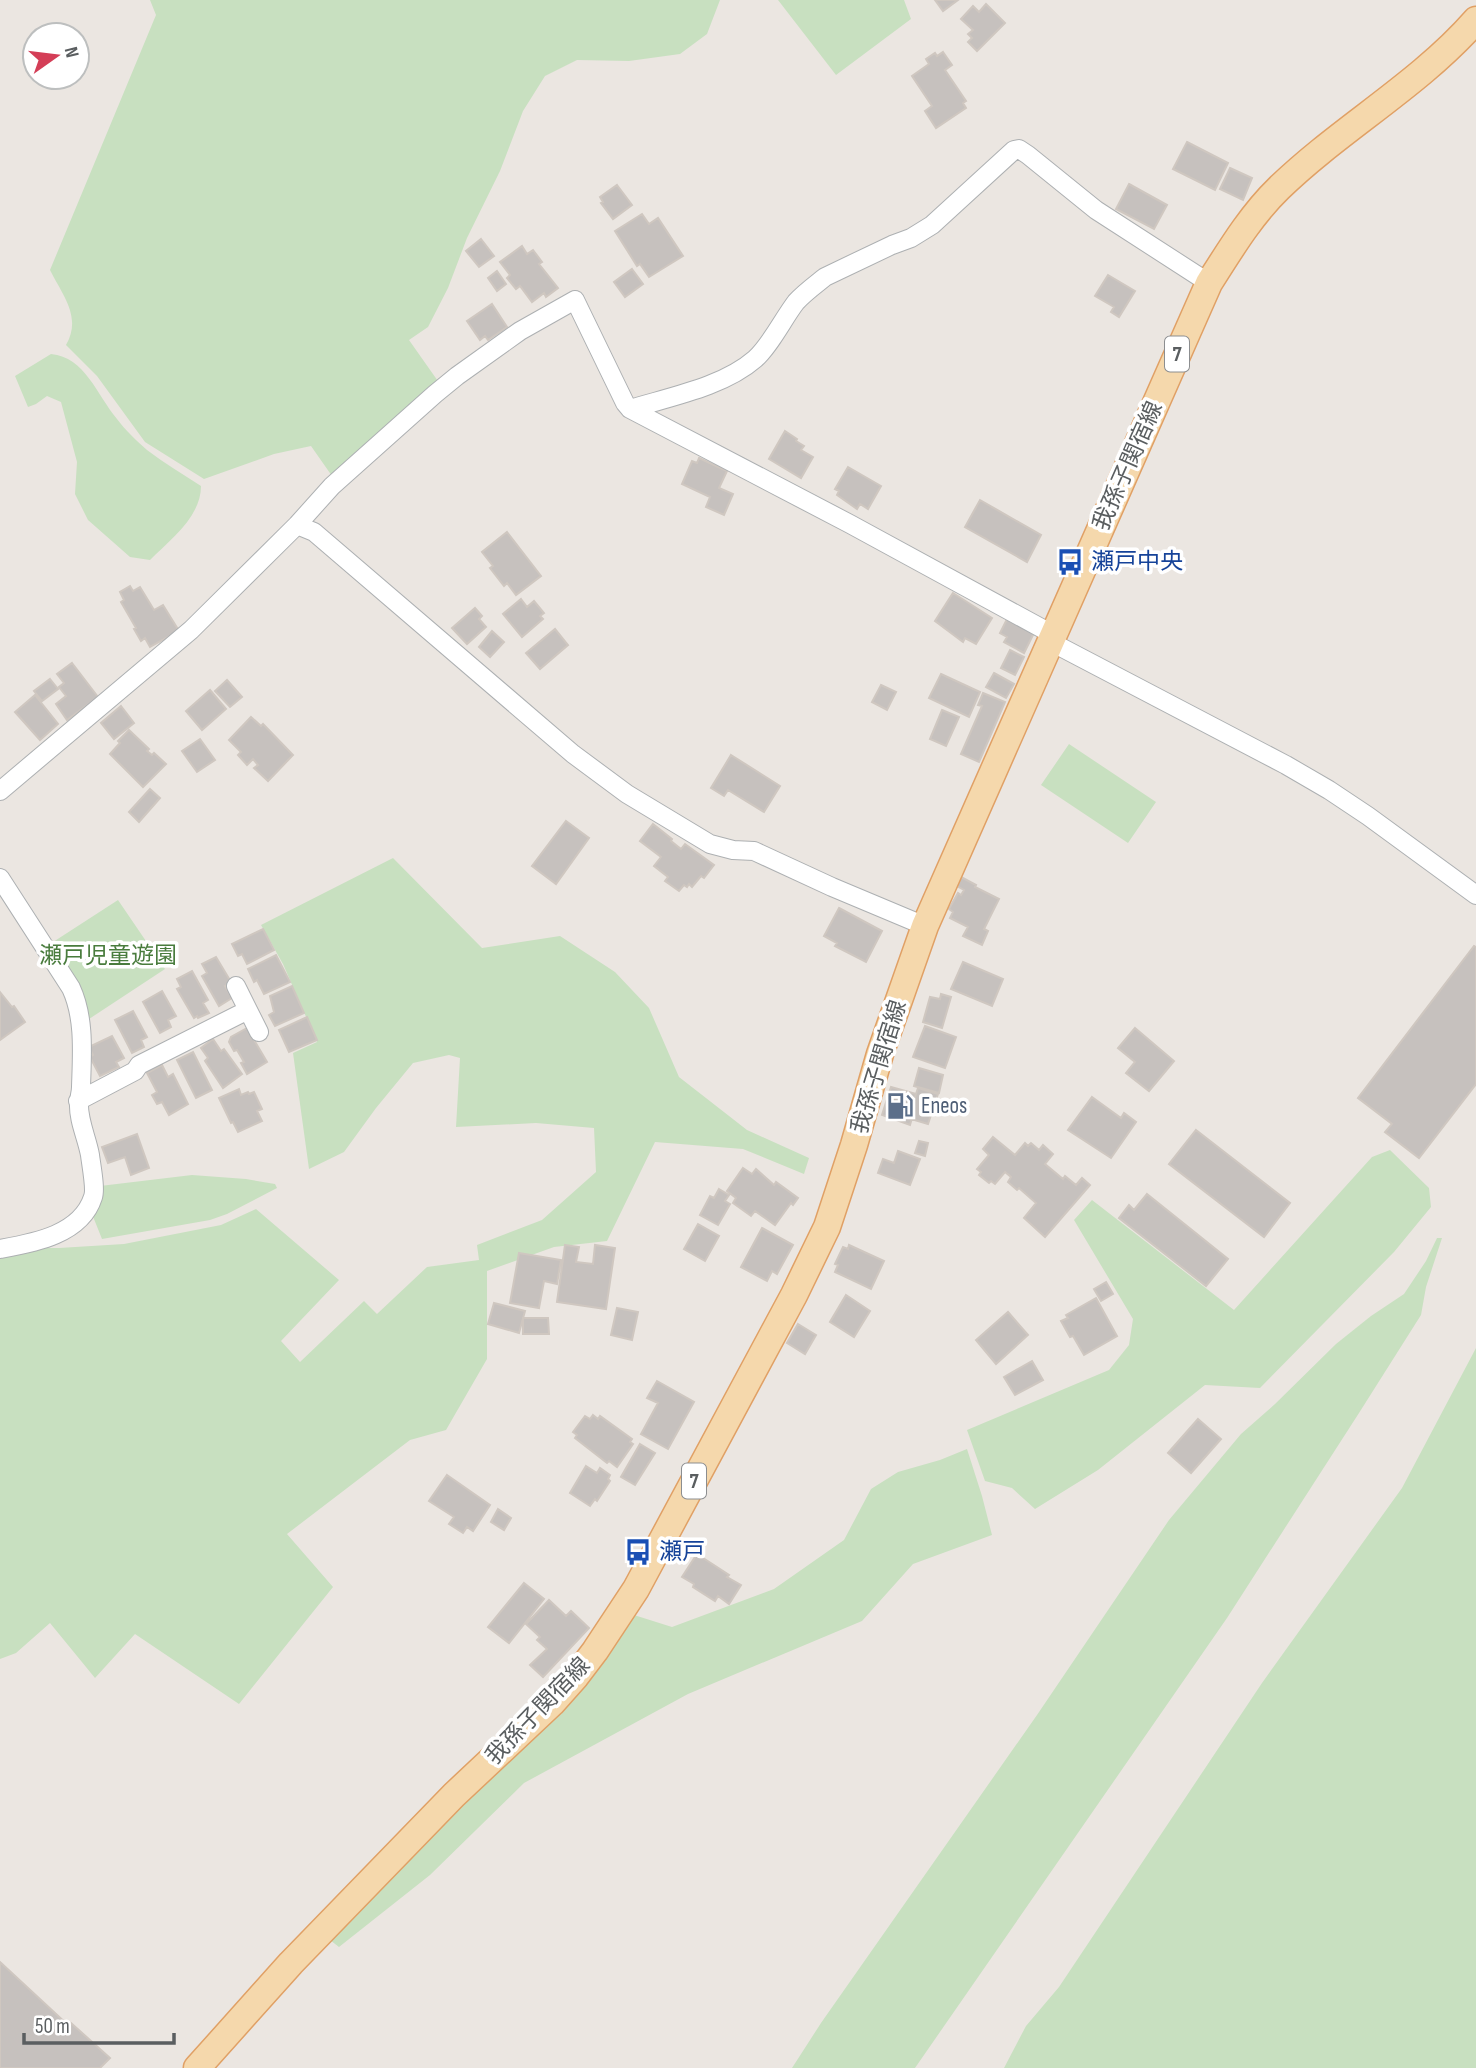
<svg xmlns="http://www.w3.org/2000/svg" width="1476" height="2068" viewBox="0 0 1476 2068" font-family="'Sofia Sans Condensed','Noto Sans JP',sans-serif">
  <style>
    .green { fill: #c8e0c0 }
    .building { fill: #c6c1be; stroke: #cfc7c0; stroke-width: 2 }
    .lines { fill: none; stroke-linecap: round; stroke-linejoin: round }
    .street-casing { stroke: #adb0b2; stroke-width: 20 }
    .primary-casing { stroke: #e0a065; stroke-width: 29 }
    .street { stroke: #fff; stroke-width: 18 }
    .primary { stroke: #f5d8ac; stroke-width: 26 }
    .labels { text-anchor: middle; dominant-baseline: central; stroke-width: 7; stroke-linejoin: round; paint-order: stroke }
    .shield { fill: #fff; stroke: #8c8e90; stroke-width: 2 }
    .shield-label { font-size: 21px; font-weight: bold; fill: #5a5e60 }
    .street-label { font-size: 23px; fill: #5a5e60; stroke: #fff }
    .transit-label { font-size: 23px; fill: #164399; stroke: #fff; text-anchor: start }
    .park-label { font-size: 23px; fill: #497c3d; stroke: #fff }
    .service-label { font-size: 23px; fill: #4e5e75; stroke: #fff; text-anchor: start }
  </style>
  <rect width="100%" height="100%" fill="#ebe6e1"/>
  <path class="green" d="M150,0H720L707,34L680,54L629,61L577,60L545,76L523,111L500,171L467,238L448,288L428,327L409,340L440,384L332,476L311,446L274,454L204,479L145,442L97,376L66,345C82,317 63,296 50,270L156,15Z
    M778,0H904L911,19L836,75Z
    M51,354C85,357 97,395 117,419C125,430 137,441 147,450C164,463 183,474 201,486C201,517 170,540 150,560L130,557L88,520L75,494L77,462L61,402L47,396L36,404L28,407L15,376Z
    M1069,744L1156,802L1128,843L1041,785Z
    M393,858L482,948L560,936L615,972L649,1008L679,1077L747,1130L809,1158L804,1174L743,1149L655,1142L607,1241L554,1247L487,1271V1359L446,1430L410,1440L287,1534L333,1587L239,1704L135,1634L95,1678L50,1623L16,1653L0,1659V1256L38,1248H59L124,1244L221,1225L256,1209L339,1280L281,1341L300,1362L364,1301L377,1314L427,1267L479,1260L477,1245L542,1220L596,1172L594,1128L536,1123L456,1127L460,1058L449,1055L413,1063L376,1108L344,1152L309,1169L293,1053L317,1042L283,964L261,925Z
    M118,900L165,969L86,1021L50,944Z
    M1390,1150L1429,1188L1431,1207L1394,1252L1260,1388L1205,1385L1098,1470L1035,1509L1012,1488L985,1481L967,1430L1109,1370L1129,1345L1133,1319L1074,1220L1092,1200L1234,1310L1372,1157Z
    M192,1175L246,1179L275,1184L277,1188L227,1214L210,1220L102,1239L92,1214L100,1186Z
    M1437,1238H1442L1426,1287L1421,1315L1359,1413L1227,1618L915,2068H792L821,2023L1037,1715L1169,1520L1241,1434L1275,1404L1336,1344L1371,1316L1404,1294L1426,1261Z
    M1476,1348V2068H1004L1026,2026L1059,1987L1262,1683L1402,1488Z
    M967,1449L982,1496L992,1535L913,1564L862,1621L688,1694L524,1783L430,1875L339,1947L330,1940L634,1615L672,1627L774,1589L844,1540L871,1489L898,1472L940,1460Z"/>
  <path class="building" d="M935,0H958L943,11Z
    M986,4L1005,23L977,51L968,42L972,38L968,34L973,30L961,19L973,6L979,12Z
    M943,52L952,65L945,70L966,101L963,103L966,108L936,128L925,111L932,106L912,76L929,64L926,59L935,53L937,56Z
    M1187,142L1228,163L1215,190L1173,169Z
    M1230,168L1252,178L1243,200L1220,189Z
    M1129,184L1167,205L1154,229L1116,209Z
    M617,185L632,205L613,219L601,203L603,202L600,197Z
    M642,214L649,224L658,218L683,256L649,277L640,264L637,266L615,231Z
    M481,239L494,256L479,267L466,251Z
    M522,246L527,254L533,250L542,262L539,264L558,288L546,297L544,293L532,302L520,286L516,289L507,278L510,275L500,262Z
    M632,269L643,284L625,297L614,282Z
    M497,271L506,284L497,291L488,278Z
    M1108,275L1135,291L1119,317L1111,312L1114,307L1095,296Z
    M492,304L507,327L488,340L485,336L480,340L467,321Z
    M785,431L797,439L796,441L804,446L801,450L813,457L801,478L769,459Z
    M699,458L727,471L719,488L733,494L724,515L706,507L710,497L682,484L692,461L697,463Z
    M848,467L881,486L868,509L860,504L857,509L837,495L839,491L835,489Z
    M980,500L1041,535L1027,562L965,527Z
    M507,532L541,576L516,595L507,583L504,586L490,568L493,566L482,552Z
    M130,586L133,591L140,587L154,610L163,605L179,631L150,647L145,638L141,641L134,629L136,628L121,602L124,600L120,592Z
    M953,593L992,618L976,644L965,638L963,642L935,621Z
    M521,599L527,607L534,601L544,613L540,616L543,619L522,637L503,614Z
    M475,608L482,616L479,619L486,627L467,644L452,628Z
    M1007,619L1034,633L1024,653L1004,642L1007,637L1000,633Z
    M555,629L568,645L540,669L526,653Z
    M492,631L504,642L490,657L479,647Z
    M1010,650L1024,657L1015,675L1001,668Z
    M72,663L98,697L67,720L56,704L66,696L59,687L64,683L57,674Z
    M994,673L1014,684L1006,698L986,687Z
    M941,674L980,692L969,717L929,698Z
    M50,679L58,689L42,701L34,691Z
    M227,680L242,697L230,707L215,691Z
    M881,685L896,692L887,710L872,702Z
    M210,690L226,709L202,730L186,711Z
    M983,693L1005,702L979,762L961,754L982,706L978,705Z
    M35,695L58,724L40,740L15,712Z
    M121,706L134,723L114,739L101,723Z
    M942,710L959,717L946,746L930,739Z
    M251,717L261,726L263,724L293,755L268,781L254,768L258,765L253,759L247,765L238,755L241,752L229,740Z
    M129,730L149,749L147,751L152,755L154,753L166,764L143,787L110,754L120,743L118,741Z
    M200,739L215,760L197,772L182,751Z
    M731,755L780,786L764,812L728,790L724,796L711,788Z
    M150,789L160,798L139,822L129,812Z
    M566,821L589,838L556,884L532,866Z
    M653,824L672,839L671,841L681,849L685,844L714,865L704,878L701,876L692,887L689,884L687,887L684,885L679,891L665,881L668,877L654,866L661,857L640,841Z
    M961,877L976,885L975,887L999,899L984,929L988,931L982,945L963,936L968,927L950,918L953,912L949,909L958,893L961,895L964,890L957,886Z
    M839,908L882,931L866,962L835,946L837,943L824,936Z
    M263,929L274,950L247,964L242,954L238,956L232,944Z
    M1474,946L1476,947V1084L1419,1158L1385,1132L1392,1124L1358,1098Z
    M276,955L290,982L264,994L257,980L254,982L248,969Z
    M216,957L231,982L225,986L232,998L219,1006L202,976L207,973L202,964Z
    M963,962L1003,979L992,1006L951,989Z
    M192,971L208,1000L203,1003L209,1013L198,1018L197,1016L194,1018L177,989L181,987L177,979Z
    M292,986L304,1013L275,1026L269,1015L274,1012L270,996Z
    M162,991L176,1016L168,1020L171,1027L160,1033L143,1002Z
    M0,992L12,1007L14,1006L25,1022L0,1040Z
    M941,994L951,997L942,1028L923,1022L930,997L940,999Z
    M133,1011L147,1037L141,1040L144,1047L132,1053L115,1020Z
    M307,1017L317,1040L289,1052L279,1030Z
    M925,1026L956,1037L945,1068L913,1057Z
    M247,1028L267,1062L247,1074L241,1063L244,1062L237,1050L234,1051L229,1042L231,1037Z
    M1135,1028L1174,1061L1149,1091L1126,1073L1135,1062L1118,1048Z
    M112,1036L124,1058L116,1062L119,1067L100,1076L90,1057L93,1055L89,1047Z
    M213,1039L221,1051L224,1049L242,1074L223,1088L205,1061L208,1058L201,1048Z
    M193,1052L212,1090L196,1098L177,1060Z
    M162,1065L168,1077L173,1074L188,1104L169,1115L162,1102L157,1104L152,1095L157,1092L147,1073Z
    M919,1068L943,1075L939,1093L914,1086Z
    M891,1087L916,1094L908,1118H912L910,1125L882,1115Z
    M918,1088L938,1094L928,1124L908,1118Z
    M239,1089L241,1095L248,1092L249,1094L254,1092L262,1109L257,1111L262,1121L238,1132L233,1122L231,1123L219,1098Z
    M1092,1097L1121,1118L1124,1113L1136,1122L1111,1158L1068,1130Z
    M1196,1130L1290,1203L1264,1237L1169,1164Z
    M137,1134L149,1168L131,1175L125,1157L108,1163L102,1147Z
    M993,1137L1015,1155L1025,1143L1028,1146L1031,1143L1039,1150L1043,1145L1053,1154L1045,1164L1063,1179L1065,1176L1076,1185L1082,1178L1090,1185L1045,1237L1024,1218L1036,1203L1019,1188L1017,1190L1008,1182L1011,1177L1005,1172L995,1184L991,1181L989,1183L979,1175L981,1172L977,1169L989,1155L983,1149Z
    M919,1141L928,1143L925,1156L915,1153Z
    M898,1151L920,1159L910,1185L878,1173L883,1159L894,1163Z
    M743,1168L752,1174L756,1169L774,1185L776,1182L798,1198L793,1205L791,1203L775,1225L755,1211L751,1216L733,1203L736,1198L727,1191Z
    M719,1189L729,1195L725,1201L730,1204L718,1225L700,1215L710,1196L714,1198Z
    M1147,1194L1228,1259L1206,1286L1119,1218L1129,1205L1134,1210Z
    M698,1224L719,1236L705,1261L684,1249Z
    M762,1228L793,1245L777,1274L772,1271L767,1281L741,1267Z
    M565,1245L579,1247L576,1262L593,1264L595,1245L615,1248L606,1309L557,1302Z
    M849,1245L884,1261L871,1289L835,1272L838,1265L835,1264L843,1247L848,1249Z
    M519,1253L561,1260L557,1284L544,1281L539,1308L510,1303Z
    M1106,1282L1113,1294L1101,1301L1094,1289Z
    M846,1295L870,1311L854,1337L830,1322Z
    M1096,1298L1117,1336L1084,1355L1073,1336L1070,1337L1061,1321L1068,1318L1066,1315Z
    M494,1303L525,1311L519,1333L488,1324Z
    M617,1308L638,1312L632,1340L611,1335Z
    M1008,1312L1028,1335L996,1364L976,1340Z
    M523,1318H548L549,1334H523Z
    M798,1324L816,1335L805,1354L787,1343Z
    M1032,1361L1043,1380L1015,1395L1004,1377Z
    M657,1381L694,1402L668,1449L641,1434L658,1403L647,1398Z
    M593,1415L598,1419L600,1416L632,1439L630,1442L633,1444L617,1467L609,1461L607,1463L575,1438L577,1435L573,1432L585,1416L590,1419Z
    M1198,1419L1221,1439L1191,1473L1168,1453Z
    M640,1444L655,1453L635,1485L621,1477Z
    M586,1466L597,1473L600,1468L610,1475L608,1479L610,1481L597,1501L595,1499L590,1506L570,1493Z
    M447,1475L490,1505L473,1531L467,1527L463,1533L449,1524L454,1517L429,1501Z
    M498,1509L511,1518L504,1530L491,1522Z
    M697,1554L729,1575L727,1577L741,1585L729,1604L718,1596L715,1601L693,1587L694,1584L682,1577Z
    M524,1583L544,1599L509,1643L488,1627Z
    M549,1600L566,1616L571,1611L589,1628L543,1677L530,1665L547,1649L537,1640L540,1637L526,1624Z
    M0,1962L69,2026L71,2023L110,2058L100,2068H0Z"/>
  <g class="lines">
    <defs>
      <path id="street" d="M630,409C669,397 723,387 755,359C770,346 783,319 796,302C804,293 815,285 825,277L892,245L911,238L932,225L1014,150L1019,149L1028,155L1096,210L1209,283
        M297,525L314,532L573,754L627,794L710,844L733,850L754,851L832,887L925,926
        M1051,642L1286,765L1329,790L1368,816L1476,895
        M0,791L191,630L297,525L332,486L435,394L457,376L520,331L575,300L625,403L630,409L850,524L1054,635
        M0,878L71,988C85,1018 82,1054 81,1087C81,1093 79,1097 79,1103C78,1120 87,1138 90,1155C91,1164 96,1189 93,1197C81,1235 33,1243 0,1249
        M236,986L259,1032
        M78,1101L135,1071L139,1065L248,1010"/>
      <path id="primary" d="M197,2068L291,1963L454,1795L552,1703L576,1676L595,1651L636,1589L794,1295L827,1227L854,1145L880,1054L925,926L1209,283C1230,250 1251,215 1279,188C1341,128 1419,85 1476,20"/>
    </defs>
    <use href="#street" class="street-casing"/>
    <use href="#primary" class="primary-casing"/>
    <use href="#street" class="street"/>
    <use href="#primary" class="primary"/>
  </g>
  <defs>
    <symbol id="bus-bare" viewBox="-9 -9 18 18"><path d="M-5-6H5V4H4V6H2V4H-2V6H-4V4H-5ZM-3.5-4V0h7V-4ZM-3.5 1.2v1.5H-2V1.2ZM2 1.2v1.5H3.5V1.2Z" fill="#1a4fb4" stroke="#fff" stroke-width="2.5" paint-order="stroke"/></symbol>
    <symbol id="fuel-bare" viewBox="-9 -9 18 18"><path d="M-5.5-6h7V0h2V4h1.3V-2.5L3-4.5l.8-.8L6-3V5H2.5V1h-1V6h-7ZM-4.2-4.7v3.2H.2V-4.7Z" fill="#5c6f8a" stroke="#fff" stroke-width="2.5" paint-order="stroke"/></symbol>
  </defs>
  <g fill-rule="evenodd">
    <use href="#bus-bare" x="1051" y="543" width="38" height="38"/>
    <use href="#fuel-bare" x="881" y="1087" width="38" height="38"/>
    <use href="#bus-bare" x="619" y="1533" width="38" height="38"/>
  </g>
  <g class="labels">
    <g class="shield">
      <rect x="1165" y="336.5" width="24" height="35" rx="5"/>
      <rect x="682" y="1463.5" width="24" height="35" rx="5"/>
    </g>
    <g class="shield-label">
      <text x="1177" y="354">7</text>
      <text x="694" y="1481">7</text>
    </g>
    <g class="street-label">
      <text transform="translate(1128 466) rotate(-66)">我孫子関宿線</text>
      <text transform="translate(879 1067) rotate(-73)">我孫子関宿線</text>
      <text transform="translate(538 1711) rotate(-46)">我孫子関宿線</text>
    </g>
    <g class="transit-label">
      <text x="1091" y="562">瀬戸中央</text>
      <text x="659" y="1552">瀬戸</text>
    </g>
    <g class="park-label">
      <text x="108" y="956">瀬戸児童遊園</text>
    </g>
    <g class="service-label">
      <text x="921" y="1106">Eneos</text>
    </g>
  </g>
  <g transform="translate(56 56) rotate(76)"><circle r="33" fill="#ffffff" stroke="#bdbfbf" stroke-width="2"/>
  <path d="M0-5L12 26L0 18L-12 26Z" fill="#d43e57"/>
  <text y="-10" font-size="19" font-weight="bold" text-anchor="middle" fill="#5a5e60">N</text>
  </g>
  <path d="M24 2033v10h150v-10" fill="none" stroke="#5a5e60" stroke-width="3.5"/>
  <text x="35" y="2033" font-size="21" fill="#5a5e60" stroke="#ffffff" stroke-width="5" paint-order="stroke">50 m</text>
</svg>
